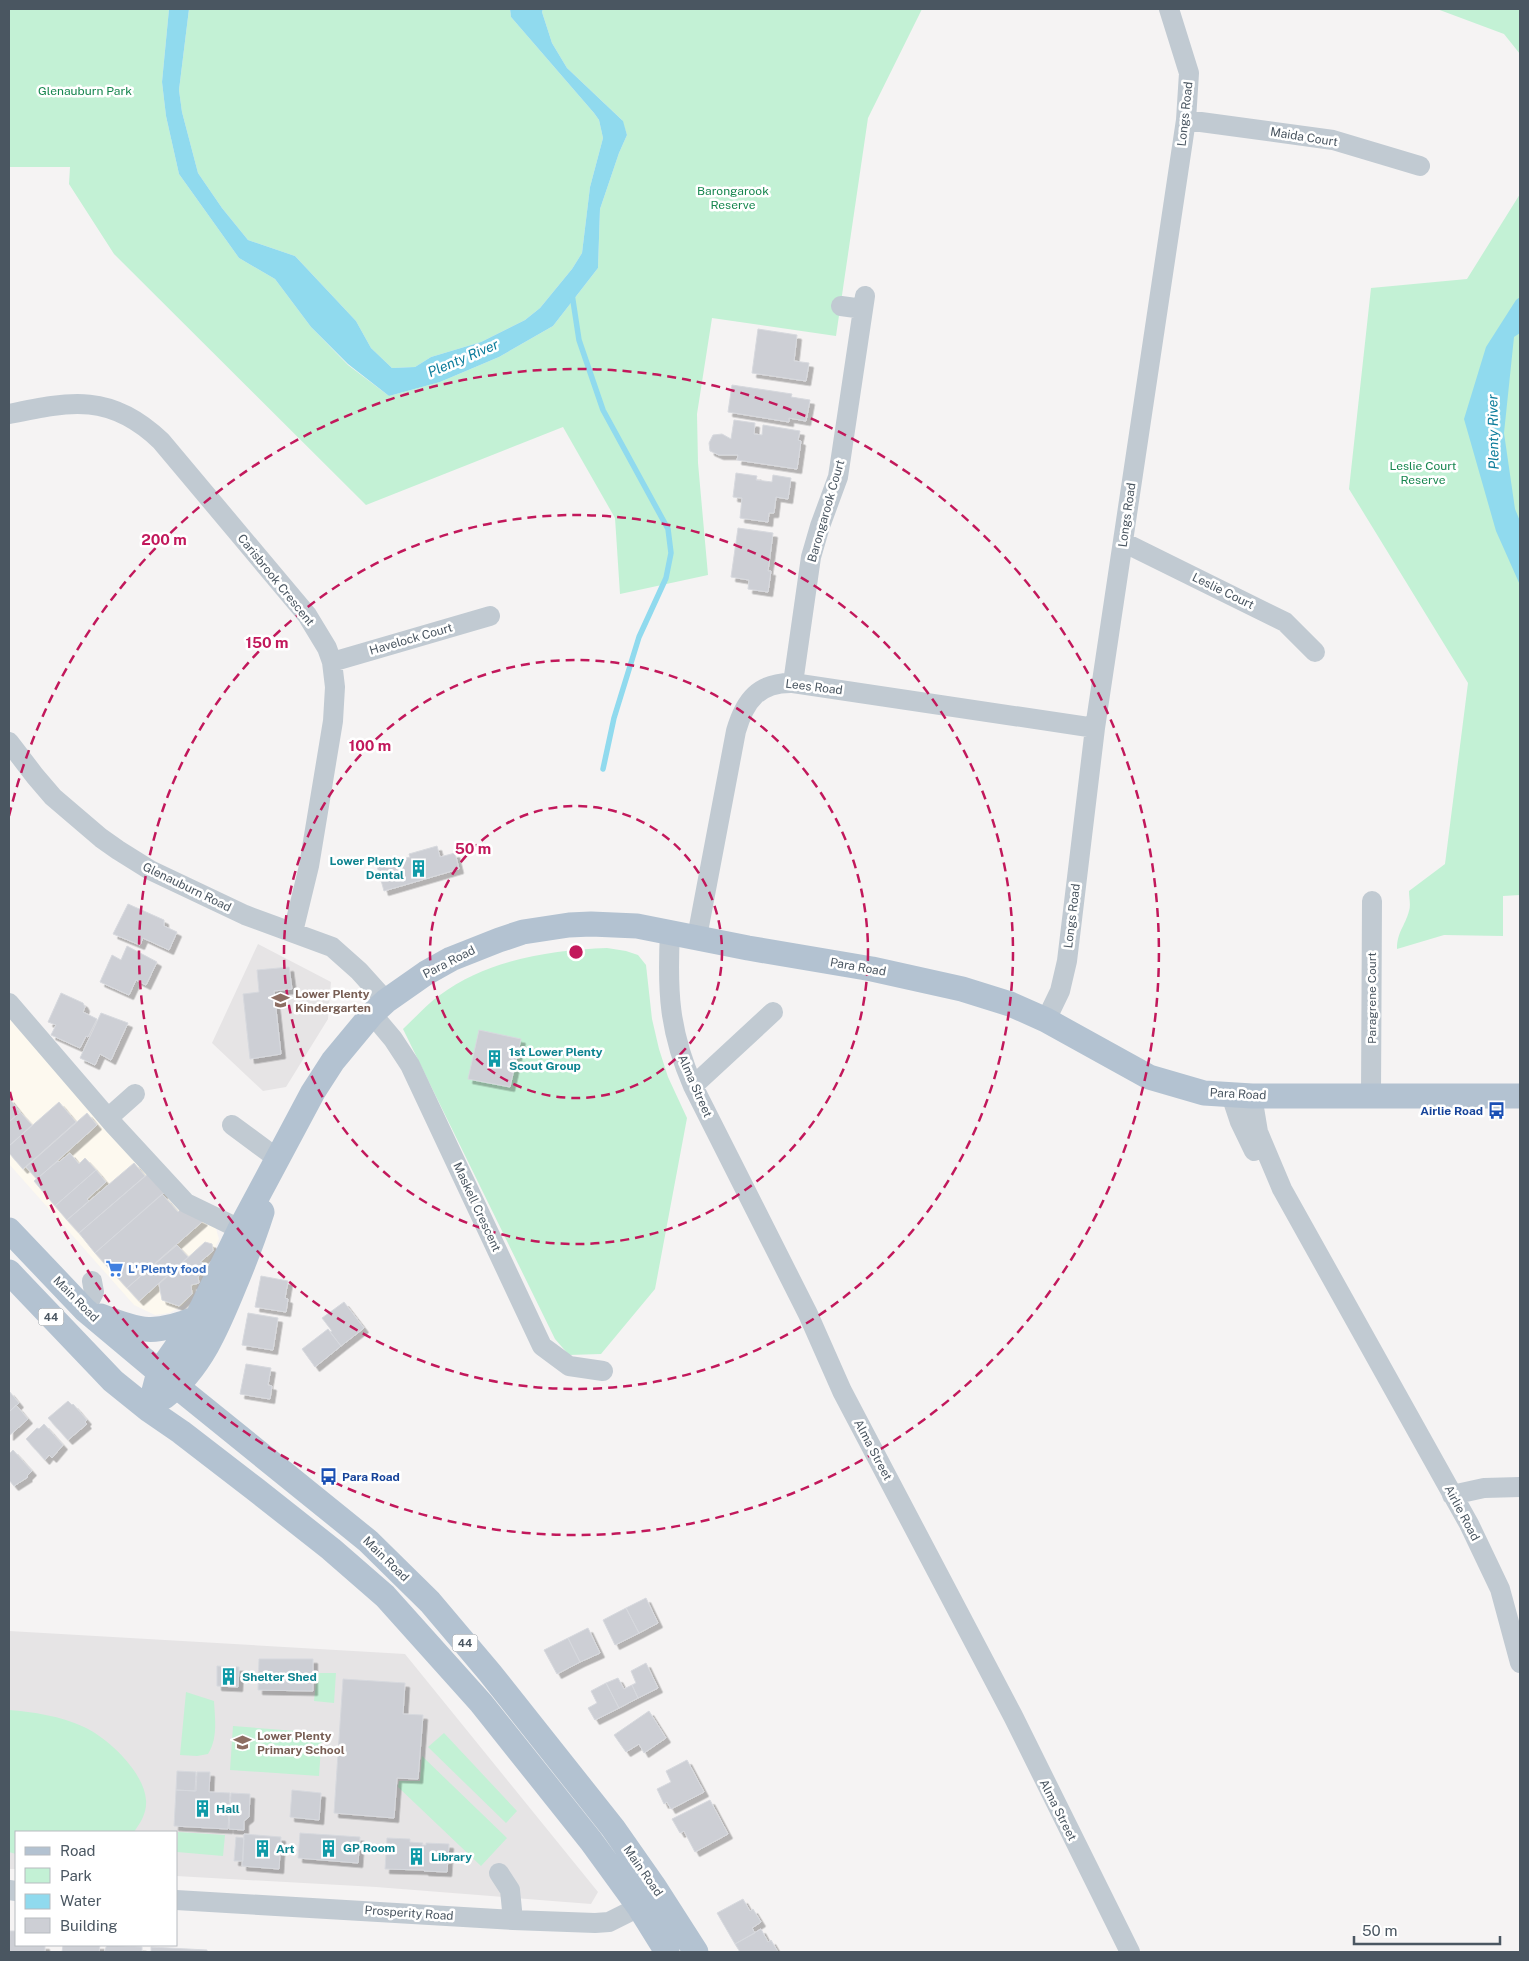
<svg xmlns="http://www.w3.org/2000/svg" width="1529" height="1961" viewBox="0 0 1529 1961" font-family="'Public Sans',sans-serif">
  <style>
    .commercial { fill: #fdf9ef }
    .education { fill: #e6e4e5 }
    .green { fill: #c3f1d5 }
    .water { fill: #90daee }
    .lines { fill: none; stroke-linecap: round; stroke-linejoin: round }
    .stream { stroke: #90daee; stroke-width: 5.5 }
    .building { fill: #cdcfd5; stroke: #d7d9de; filter: url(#shadow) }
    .minor { stroke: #c1cad2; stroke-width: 20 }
    .major { stroke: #b3c2d1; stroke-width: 25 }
    .ring { fill: none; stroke: #c2185b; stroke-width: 2.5; stroke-dasharray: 9 6 }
    .labels { text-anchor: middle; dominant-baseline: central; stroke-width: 5; stroke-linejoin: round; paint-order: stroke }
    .shield { fill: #fff; stroke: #808990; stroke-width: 1 }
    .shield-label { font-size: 11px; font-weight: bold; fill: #4a5661 }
    .park-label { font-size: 12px; fill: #17864f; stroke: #fff }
    .street-label { font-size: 12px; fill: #4a5661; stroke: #fff }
    .culture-label { font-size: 12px; font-weight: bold; fill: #0d838f; stroke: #fff; text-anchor: start }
    .education-label { font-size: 12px; font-weight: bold; fill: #785e54; stroke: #fff; text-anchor: start }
    .transit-label { font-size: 12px; font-weight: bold; fill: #164399; stroke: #fff; text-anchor: end }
    .shop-label { font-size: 12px; font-weight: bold; fill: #366cbe; stroke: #fff; text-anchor: start }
    .water-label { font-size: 14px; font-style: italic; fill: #0c7c9b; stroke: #fff }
    .centre { fill: #c2185b; stroke: #fff; stroke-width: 2.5 }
    .ring-label { font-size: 15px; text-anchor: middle; font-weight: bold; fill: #c2185b; stroke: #fff; stroke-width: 5; stroke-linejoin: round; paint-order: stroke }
  </style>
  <defs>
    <filter id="shadow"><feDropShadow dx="4.5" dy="4.5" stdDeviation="0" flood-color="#0004"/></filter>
  </defs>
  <rect width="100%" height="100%" fill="#f5f3f3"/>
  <path class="commercial" d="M9,1015L176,1208L215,1225L219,1239L193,1295L182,1306L169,1313L155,1315L134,1305L9,1164Z"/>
  <path class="education" d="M258,944L331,982L328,1019L286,1087L263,1091L212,1043Z
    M9,1631L405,1654L598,1892L591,1904L376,1887L176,1876V1832H16V1869H9Z"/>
  <path class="green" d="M9,9H169L162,82L166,116L179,174L239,258L275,279L311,327L348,365L389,396L440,382L499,357L553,326L598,268L600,209L619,153L627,135L622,120L567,68L552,43L542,12L543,9H922L868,118L836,336L712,318L697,414L698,463L708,575L620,594L615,518L563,427L366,505L114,254L69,184L70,167H9Z
    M189,9H510L511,17L594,113L599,120L603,138L590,187L582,253L572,269L540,308L525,320L481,342L431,357L415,367L392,368L371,348L356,321L295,256L248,240L222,208L198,173L182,112L179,90Z
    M1437,9H1520V54L1504,34Z
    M1520,194V895L1503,896V936L1444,935L1397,949C1397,932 1405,926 1409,911C1411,905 1409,898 1409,891L1445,864L1468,683L1349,489L1371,288L1467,279Z
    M607,948L626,951L638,955L646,965L652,1019L659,1049L668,1077L687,1118L655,1289L601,1354L569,1355L555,1339L403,1029C415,1018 426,1005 440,995C487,960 550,950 607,948Z
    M317,1673H336L334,1703L314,1701Z
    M186,1692L214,1701C215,1719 218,1738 208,1754L197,1756L180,1755Z
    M9,1710C33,1712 61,1716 84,1727C108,1738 144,1772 146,1800C147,1813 141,1822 134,1832H16V1854L9,1852Z
    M233,1726L322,1733L319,1776L230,1770Z
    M444,1733L517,1811L506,1823L428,1747Z
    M422,1756L507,1838L481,1866L398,1787L399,1781H420Z
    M178,1832L225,1835L223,1856L177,1852Z"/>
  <path class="water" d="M169,9H189L179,90L182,112L198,173L222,208L248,240L295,256L356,321L371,348L392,368L415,367L431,357L481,342L525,320L540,308L572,269L582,253L590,187L603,138L599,120L594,113L511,17L510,9H543L542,12L552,43L567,68L623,121L627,135L619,153L600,209L598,268L553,326L499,357L440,382L389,396L348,364L311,327L275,279L239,258L179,174L166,116L162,82Z
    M1520,297V333L1514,337L1504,433L1515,509L1520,521V585L1496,531L1464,419L1486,347L1516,300Z"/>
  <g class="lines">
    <path class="stream" d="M572,294L579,340L603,410L668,529L671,553L666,578L639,637L614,718L603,769"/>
  </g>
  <path class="building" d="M758,329L797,335L794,361L809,363L806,381L752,373Z
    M732,385L792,394L791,397L810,400L806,421L789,418V422L728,412Z
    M734,420L755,423L754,434L762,435L763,425L800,431L798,440L801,441L797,469L737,460L738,455H719L710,451L709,443L713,435L722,434L731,439Z
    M736,473L757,476L756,480L772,482L773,475L791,478L788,499L776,497L774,513H769L768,522L740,518L742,498L733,497Z
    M738,528L773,533L768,571H771L768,592L748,589L749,580L731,577Z
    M437,846L440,857L455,853L459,869L384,891L377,866L410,857L409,854Z
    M128,904L164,920V926L177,932L169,950L143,938L140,945L113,934Z
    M127,946L157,962L146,985L136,980L129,995L100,982L112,955L121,960Z
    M289,967L292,989L274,991L281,1054L250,1059L243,994L259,992L257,970Z
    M61,993L83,1003L85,1007L83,1012L97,1019L88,1037L86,1036L80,1048L51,1035L56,1025L48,1022Z
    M101,1013L128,1023L111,1060L100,1054L95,1065L80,1058Z
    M479,1030L521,1039L510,1087L468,1079Z
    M9,1098L20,1112L9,1122Z
    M59,1102L76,1122L23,1169L9,1153V1146Z
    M20,1112L32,1125L9,1146V1122Z
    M87,1113L97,1125L37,1179L26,1167Z
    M70,1153L79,1164L85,1158L96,1170L55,1206L34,1181L58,1161L59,1162Z
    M134,1163L145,1176L79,1233L67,1220Z
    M96,1170L106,1182L87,1199L89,1201L67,1220L55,1206Z
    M149,1173L165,1192L95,1253L79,1233Z
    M162,1194L178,1212L180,1210L203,1221L127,1288L95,1253Z
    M205,1242L212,1244L213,1251L200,1262L203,1263L204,1271L198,1277L199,1283L191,1285L192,1294L179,1306L162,1300L159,1284Z
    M177,1245L188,1257L139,1301L127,1288Z
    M261,1276L288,1281L285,1298L288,1299L286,1312L255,1307Z
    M344,1302L364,1328L341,1346L330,1332L332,1331L322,1318Z
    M248,1313L278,1318L273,1350L242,1345Z
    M328,1329L341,1346L315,1367L302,1349Z
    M246,1364L271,1368L268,1385L272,1386L270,1399L240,1394Z
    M9,1391L19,1403L9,1412Z
    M68,1401L72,1405L73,1404L87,1420L85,1422L87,1424L68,1440L48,1418Z
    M16,1405L28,1419L9,1436V1412Z
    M44,1424L63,1445L52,1458L49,1455L45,1460L26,1439L37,1428L39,1429Z
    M13,1450L32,1471L27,1476L28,1477L14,1486L9,1480V1454Z
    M646,1598L658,1623L639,1633L626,1608Z
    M626,1608L639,1633L615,1645L603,1620Z
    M588,1628L600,1653L580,1662L568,1638Z
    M568,1638L580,1662L557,1674L544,1650Z
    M259,1659H313V1691L258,1690Z
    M646,1663L658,1688L638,1698L632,1685L636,1683L631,1671Z
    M217,1666L239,1667L238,1687L217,1686Z
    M618,1678L624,1689L632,1685L638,1698L619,1708L606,1683Z
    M343,1679L405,1683L403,1714L423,1715L418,1779L397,1778L394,1818L334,1813Z
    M606,1683L619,1708L595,1720L588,1708L597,1703L591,1691Z
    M649,1711L666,1738L644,1753L639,1744L626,1752L614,1735Z
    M687,1760L704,1792L671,1809L667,1802L664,1804L657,1789L671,1782L666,1771Z
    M177,1771L196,1772L195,1791L176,1790Z
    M197,1772H210L209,1792L230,1793L228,1829L174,1826L176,1790L196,1791Z
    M292,1790L321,1793L319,1820L290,1817Z
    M231,1793L250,1794L249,1817L244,1821V1830L229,1829Z
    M710,1800L728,1834L695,1852L684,1831L680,1833L672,1819Z
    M300,1833L360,1837L358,1863L298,1858Z
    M244,1834L281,1837L279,1869L242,1866Z
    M236,1837L244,1838L243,1861H234Z
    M387,1838L410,1839V1842L423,1843L422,1845H426V1843L449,1844L447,1872L424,1871V1870L385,1869Z
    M743,1899L750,1911L753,1909L761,1922L752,1928L755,1933L735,1944L717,1913Z
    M761,1929L768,1942L771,1940L778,1952H740L735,1944Z
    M10,1931H16V1945H45V1952H9Z
    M63,1945H100L99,1952H62Z
    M107,1945L142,1947V1952H104Z
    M151,1947L207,1950V1952H151Z"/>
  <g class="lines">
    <path class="minor" d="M1186,120L1333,140L1420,166
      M841,306L863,309
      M9,414C71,401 111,393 161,441L307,615L327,648L332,662L335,687L333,721L309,866L293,932
      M1123,542L1285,622L1315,652
      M332,662L490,616
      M793,683L811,557L820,526L838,477L865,296
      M9,742L35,776L53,797L101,838L118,850L150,870L245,915L332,947L359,971L386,1001
      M670,932C667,991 669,1031 693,1086L808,1314L842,1391L1013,1716L1130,1952
      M697,937L736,731C745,700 759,682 793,683L1095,728
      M9,1003L114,1125L186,1203L252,1235
      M372,1014L393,1039L410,1065L542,1346L569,1366L603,1371
      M1046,1020L1060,991L1067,961L1095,728L1186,120L1189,73L1169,9
      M693,1086L773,1012
      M1231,1095L1240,1122L1254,1151
      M1371,1095L1372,901
      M1252,1096L1258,1132L1282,1189L1469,1524L1500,1589L1520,1663
      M108,1118L135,1094
      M232,1125L278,1159
      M85,1310L94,1292L92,1281
      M1452,1495L1484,1488L1520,1487
      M499,1873L510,1890L513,1920
      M9,1890L16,1891
      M176,1900L513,1920L595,1923L609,1922L639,1907"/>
    <path class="major" d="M9,1230L85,1310L159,1372L368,1541L430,1602L490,1673L613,1828L655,1888L696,1952
      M9,1272L113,1381L149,1410L181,1432L255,1489L331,1549L385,1596L481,1703L591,1841L639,1907L667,1952
      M101,1316C141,1332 155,1335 197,1318
      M164,1397C203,1367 220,1321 238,1277C247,1255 255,1234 262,1212
      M149,1410L159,1372L197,1318L240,1229L313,1092L333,1061L372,1014L386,1001L426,973L451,959L499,940L523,932L569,925L591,924L637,926L748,948L872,969L962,989L1010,1004L1046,1020L1149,1077L1204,1093L1252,1096H1520"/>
  </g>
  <g class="ring">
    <circle cx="576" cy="952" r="146"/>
    <circle cx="576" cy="952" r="292"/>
    <circle cx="576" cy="952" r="437"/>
    <path d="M9 816A583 583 0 1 1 9 1088"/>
  </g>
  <defs>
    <symbol id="building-bare" viewBox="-9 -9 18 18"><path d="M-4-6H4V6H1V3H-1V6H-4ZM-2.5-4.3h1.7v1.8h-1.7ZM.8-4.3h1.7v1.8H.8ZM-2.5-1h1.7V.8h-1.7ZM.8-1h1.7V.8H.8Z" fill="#0f9aa8" stroke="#fff" stroke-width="2.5" paint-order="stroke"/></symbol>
    <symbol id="school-bare" viewBox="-9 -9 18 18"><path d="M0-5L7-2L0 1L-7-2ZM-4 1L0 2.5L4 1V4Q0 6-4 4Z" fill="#8d6e63" stroke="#fff" stroke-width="2.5" paint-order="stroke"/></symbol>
    <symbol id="bus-bare" viewBox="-9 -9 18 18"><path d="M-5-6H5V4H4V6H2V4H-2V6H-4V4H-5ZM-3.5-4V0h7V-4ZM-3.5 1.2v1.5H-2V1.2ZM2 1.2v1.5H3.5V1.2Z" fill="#1a4fb4" stroke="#fff" stroke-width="2.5" paint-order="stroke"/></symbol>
    <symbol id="supermarket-bare" viewBox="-9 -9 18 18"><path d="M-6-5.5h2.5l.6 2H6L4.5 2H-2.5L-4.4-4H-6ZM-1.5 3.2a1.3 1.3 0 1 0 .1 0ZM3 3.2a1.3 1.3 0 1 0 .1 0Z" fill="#3f7fe0" stroke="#fff" stroke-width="2.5" paint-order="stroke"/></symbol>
  </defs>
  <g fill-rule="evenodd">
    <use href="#building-bare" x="406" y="856" width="25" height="25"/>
    <use href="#school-bare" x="268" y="988" width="25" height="25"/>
    <use href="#building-bare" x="482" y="1046" width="25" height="25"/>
    <use href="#bus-bare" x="1484" y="1098" width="25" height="25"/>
    <use href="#supermarket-bare" x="102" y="1256" width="25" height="25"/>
    <use href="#bus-bare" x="316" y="1464" width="25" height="25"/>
    <use href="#building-bare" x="216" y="1664" width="25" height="25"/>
    <use href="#school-bare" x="230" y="1730" width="25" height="25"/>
    <use href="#building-bare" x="190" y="1796" width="25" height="25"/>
    <use href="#building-bare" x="316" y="1836" width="25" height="25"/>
    <use href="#building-bare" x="250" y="1836" width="25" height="25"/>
    <use href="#building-bare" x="404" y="1844" width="25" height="25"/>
  </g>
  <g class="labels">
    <g class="shield">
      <rect x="38.5" y="1308.5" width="25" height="17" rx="4"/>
      <rect x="452.5" y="1634.5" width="25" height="17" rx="4"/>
    </g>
    <g class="shield-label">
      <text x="51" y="1317">44</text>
      <text x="465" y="1643">44</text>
    </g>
    <g class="park-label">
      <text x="85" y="91">Glenauburn Park</text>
      <text x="733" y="191">Barongarook<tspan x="733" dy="14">Reserve</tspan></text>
      <text x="1423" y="466">Leslie Court<tspan x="1423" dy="14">Reserve</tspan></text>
    </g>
    <g class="street-label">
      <text transform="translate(1185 114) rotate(-84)">Longs Road</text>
      <text transform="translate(1304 137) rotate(9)">Maida Court</text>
      <text transform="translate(826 511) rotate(-74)">Barongarook Court</text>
      <text transform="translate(1127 515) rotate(-82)">Longs Road</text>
      <text transform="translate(276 580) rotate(51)">Carisbrook Crescent</text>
      <text transform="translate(1223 591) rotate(26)">Leslie Court</text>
      <text transform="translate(411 639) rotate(-16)">Havelock Court</text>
      <text transform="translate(814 687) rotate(7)">Lees Road</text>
      <text transform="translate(187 887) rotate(26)">Glenauburn Road</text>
      <text transform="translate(1072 916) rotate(-83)">Longs Road</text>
      <text transform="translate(449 962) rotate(-27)">Para Road</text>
      <text transform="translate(858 967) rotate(10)">Para Road</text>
      <text transform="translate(1372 998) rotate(-90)">Paragrene Court</text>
      <text transform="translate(695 1086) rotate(66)">Alma Street</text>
      <text transform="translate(1238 1094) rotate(3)">Para Road</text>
      <text transform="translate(477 1207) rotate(65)">Maskell Crescent</text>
      <text transform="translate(76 1299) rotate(45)">Main Road</text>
      <text transform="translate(873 1450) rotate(62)">Alma Street</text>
      <text transform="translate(1462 1513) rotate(62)">Airlie Road</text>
      <text transform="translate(386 1559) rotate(44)">Main Road</text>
      <text transform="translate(1058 1810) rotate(63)">Alma Street</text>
      <text transform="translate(643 1871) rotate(55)">Main Road</text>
      <text transform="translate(409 1913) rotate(4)">Prosperity Road</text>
    </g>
    <g class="culture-label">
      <text x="404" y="861" text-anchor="end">Lower Plenty<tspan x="404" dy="14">Dental</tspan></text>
      <text x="509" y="1052">1st Lower Plenty<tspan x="509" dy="14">Scout Group</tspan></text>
      <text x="242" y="1677">Shelter Shed</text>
      <text x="216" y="1809">Hall</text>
      <text x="343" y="1848">GP Room</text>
      <text x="276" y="1849">Art</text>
      <text x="431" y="1857">Library</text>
    </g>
    <g class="education-label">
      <text x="295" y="994">Lower Plenty<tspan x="295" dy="14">Kindergarten</tspan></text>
      <text x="257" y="1736">Lower Plenty<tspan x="257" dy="14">Primary School</tspan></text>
    </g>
    <g class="transit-label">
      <text x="1483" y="1111">Airlie Road</text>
      <text x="342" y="1477" text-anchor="start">Para Road</text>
    </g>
    <g class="shop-label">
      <text x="128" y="1269">L' Plenty food</text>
    </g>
    <g class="water-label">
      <text transform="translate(463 358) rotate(-23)">Plenty River</text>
      <text transform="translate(1493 432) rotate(-91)">Plenty River</text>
    </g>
  </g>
  <circle cx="576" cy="952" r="8" class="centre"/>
  <g class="ring-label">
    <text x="164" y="545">200 m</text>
    <text x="267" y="648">150 m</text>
    <text x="370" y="751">100 m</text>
    <text x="473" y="854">50 m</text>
  </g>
  <rect width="1529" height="1961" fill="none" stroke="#4a5661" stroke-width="20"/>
  <rect x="15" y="1831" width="162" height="115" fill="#ffffff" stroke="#b7bbc0"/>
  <rect x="25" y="1847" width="25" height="8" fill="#b3c2d1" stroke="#b7bbc0"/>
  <text x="60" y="1856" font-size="15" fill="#4a5661">Road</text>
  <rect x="25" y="1868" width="25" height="15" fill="#c3f1d5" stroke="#b7bbc0"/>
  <text x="60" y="1881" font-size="15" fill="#4a5661">Park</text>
  <rect x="25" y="1894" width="25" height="15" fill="#90daee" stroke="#b7bbc0"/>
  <text x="60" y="1906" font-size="15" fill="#4a5661">Water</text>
  <rect x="25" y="1918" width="25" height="15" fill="#cdcfd5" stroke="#b7bbc0"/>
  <text x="60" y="1931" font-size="15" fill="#4a5661">Building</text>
  <path d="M1354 1936v8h146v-8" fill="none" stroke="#4a5661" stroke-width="2.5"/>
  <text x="1362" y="1936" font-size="15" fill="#4a5661" stroke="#ffffff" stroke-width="4" paint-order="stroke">50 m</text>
</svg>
